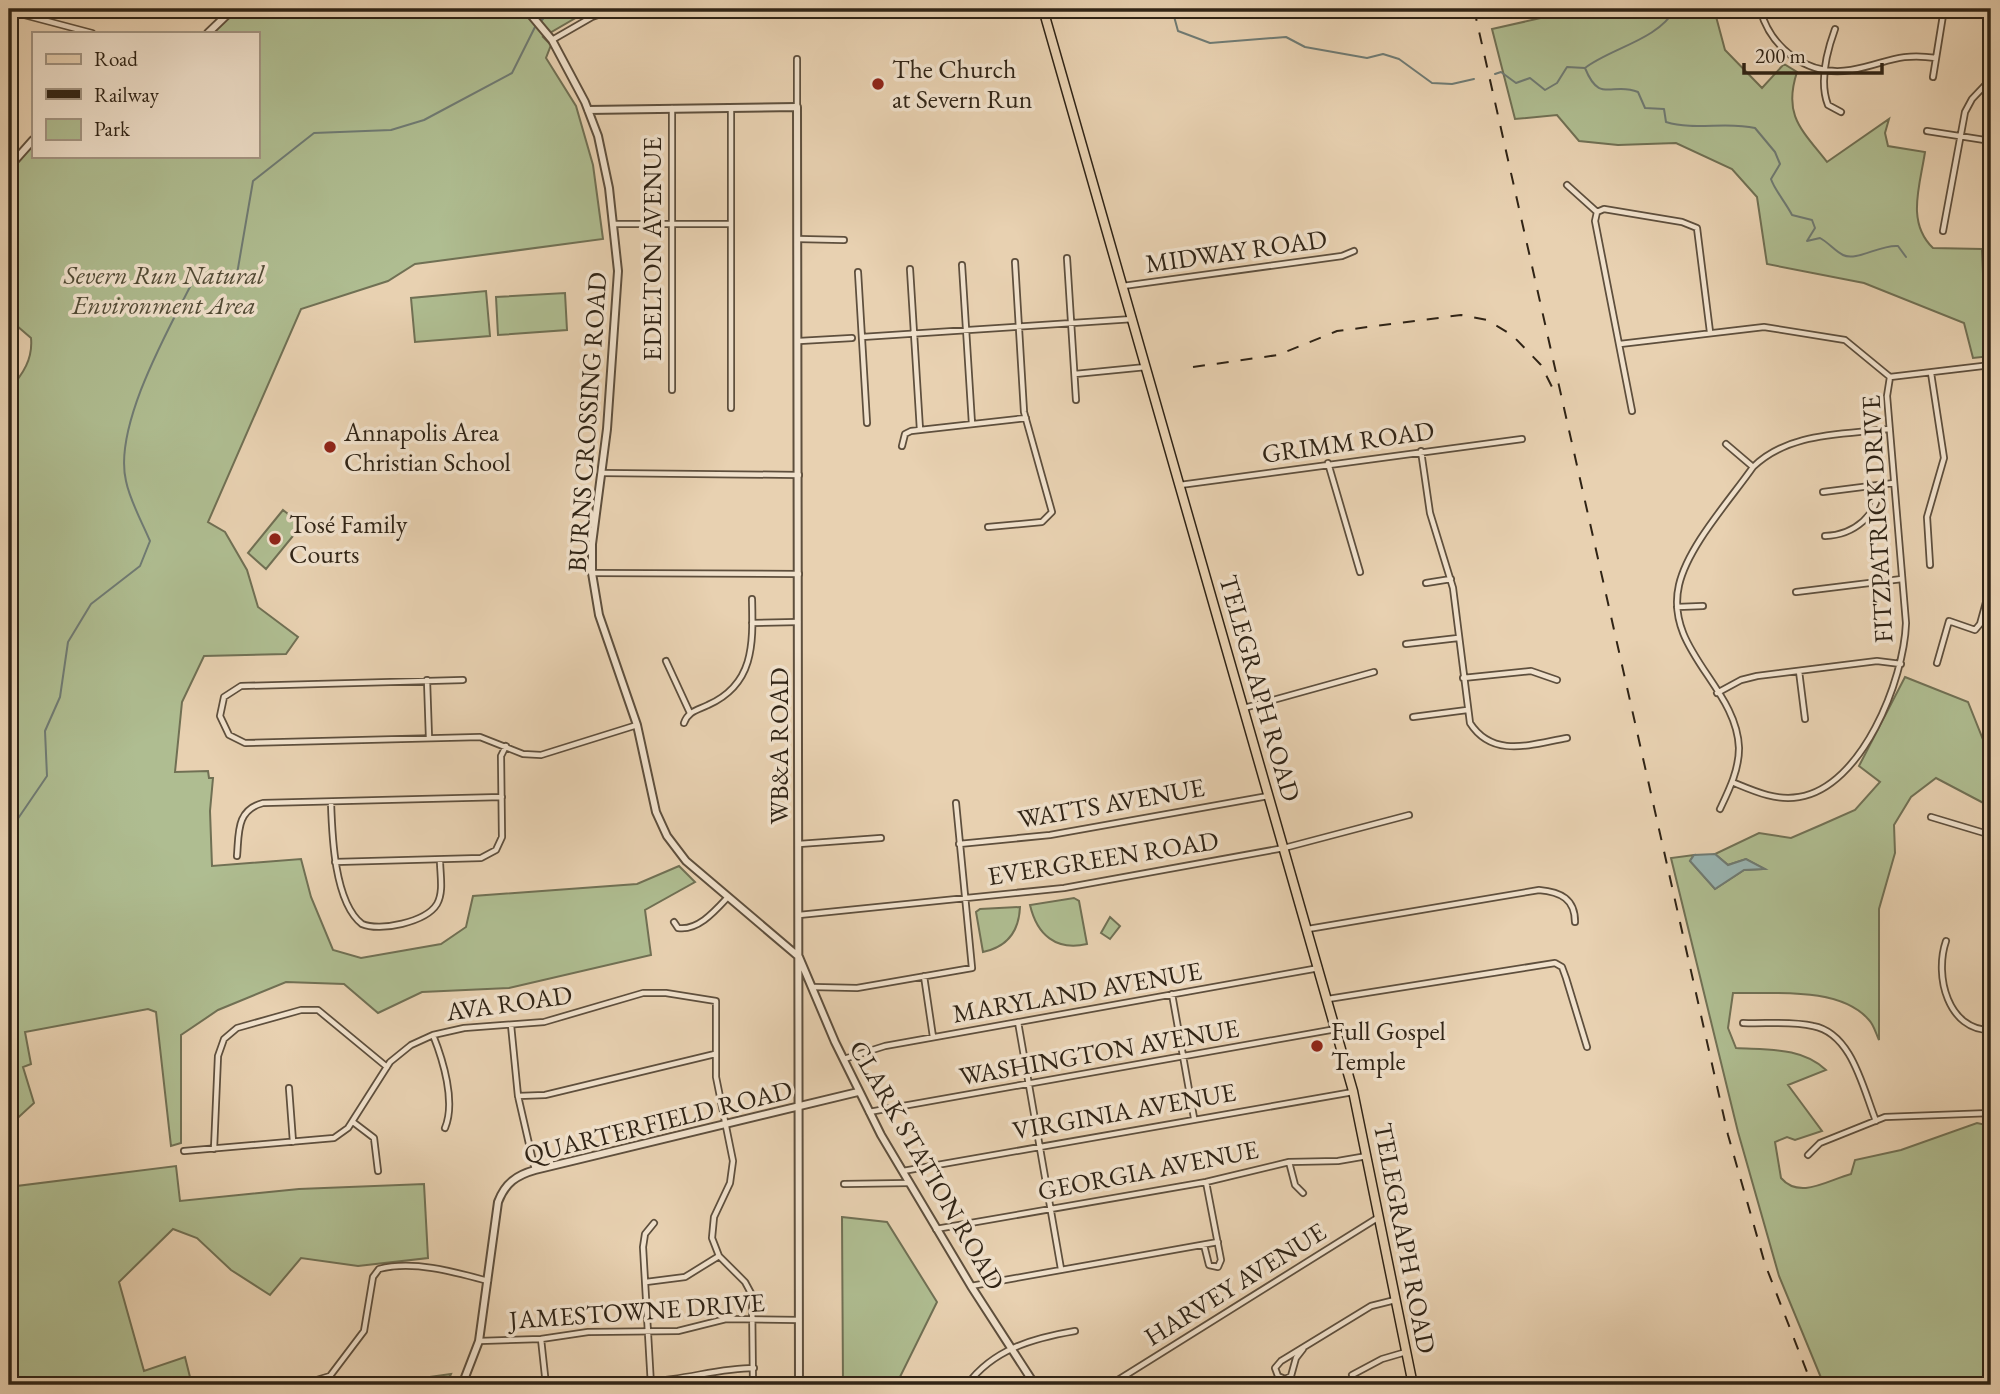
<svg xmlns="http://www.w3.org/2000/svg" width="2000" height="1394" viewBox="0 0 2000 1394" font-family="'EB Garamond',serif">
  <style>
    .green { fill: #afbd91; stroke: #707054; stroke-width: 2 }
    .water { fill: #99b5b3; stroke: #6f7b74; stroke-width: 2 }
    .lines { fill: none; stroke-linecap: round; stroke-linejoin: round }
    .stream { stroke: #6f7b74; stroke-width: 2 }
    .minor-casing { stroke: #5e4f3d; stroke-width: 8 }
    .tertiary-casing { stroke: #5e4f3d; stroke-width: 10 }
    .primary-casing { stroke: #302416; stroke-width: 11 }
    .minor { stroke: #f0e1cc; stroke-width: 4.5 }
    .tertiary { stroke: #f0e1cc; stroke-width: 6 }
    .primary { stroke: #e8d1b1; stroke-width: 8 }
    .rail { stroke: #302416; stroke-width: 2; stroke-dasharray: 12 12; stroke-linecap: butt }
    .poi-dot { fill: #8f2418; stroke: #f0e1cc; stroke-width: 2.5 }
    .labels { text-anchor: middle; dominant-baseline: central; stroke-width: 7; stroke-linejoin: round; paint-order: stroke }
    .poi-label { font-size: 26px; fill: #302416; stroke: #f0e1cc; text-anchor: start }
    .street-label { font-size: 26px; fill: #302416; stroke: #f0e1cc }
    .park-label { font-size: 26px; font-style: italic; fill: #504a35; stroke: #f0e1cc }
  </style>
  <rect width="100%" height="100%" fill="#e8d1b1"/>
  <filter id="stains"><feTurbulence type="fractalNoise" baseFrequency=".00286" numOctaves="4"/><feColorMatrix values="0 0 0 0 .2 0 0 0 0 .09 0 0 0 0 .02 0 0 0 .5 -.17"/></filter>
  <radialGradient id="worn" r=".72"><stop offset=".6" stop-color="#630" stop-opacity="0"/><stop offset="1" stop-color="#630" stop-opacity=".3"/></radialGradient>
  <path class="green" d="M231,9H591L543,37L551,45L546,58L576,106L593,165L603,239L415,264L388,281L301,309L208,522L225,532L247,570L258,607L298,637L286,654L204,656L182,702L175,772L208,771L209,778H213L210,811L212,866L301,859L311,897L333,950L361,958L441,944L466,927L473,896L637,884L679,866L695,882L645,910L651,955L509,988L422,992L378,1013L344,984L286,982L218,1010L181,1035V1143L171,1146L156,1012L148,1009L25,1032L31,1064L23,1067L34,1103L9,1126V390C23,374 33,359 31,338L9,319V167L33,140V156H257V33H206Z
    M1581,9H1714L1725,50L1762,88L1784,64L1797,72C1783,115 1801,129 1827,162L1889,119L1885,133L1888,146L1925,152C1920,186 1906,222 1933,248L1982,249L1983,273L1991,280V356L1973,358L1964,323L1864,283L1767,264L1757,197L1732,169L1676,143L1618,145L1579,141L1557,115L1515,119L1492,29Z
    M486,291L490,336L415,342L411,298Z
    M565,293L567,330L498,335L496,297Z
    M283,510L302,525L266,569L248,553Z
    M1905,677L1968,702L1986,747H1991V807L1936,778L1911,797L1894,825L1895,853L1879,909V1040C1876,1034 1874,1025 1869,1020C1840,986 1773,994 1733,993L1728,1028L1736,1048C1768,1050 1802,1047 1826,1070L1788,1085L1822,1131L1795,1140L1787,1137L1775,1142L1781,1178C1800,1200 1828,1180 1851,1174L1855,1160L1901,1150L1977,1123L1991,1126V1385H1824L1779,1276L1738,1132L1671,858L1694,855L1690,861L1715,889L1744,870L1764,869L1746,859L1728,865L1715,854L1759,833L1791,838L1821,825L1855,810L1880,782L1859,766Z
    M1074,898L1079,901L1087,944C1056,951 1037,935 1030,905Z
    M1020,907C1019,931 1007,947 983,952L976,912L980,909Z
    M1110,917L1120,926L1110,939L1101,933Z
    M176,1166L180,1201L299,1189L424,1184L428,1258L358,1266L301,1258L270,1295L231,1270L197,1238L173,1229L119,1282L144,1371L185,1357L192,1385H9V1187Z
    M842,1217L887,1222L937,1302L896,1385H843Z
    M451,1374L446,1385H372Z"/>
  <path class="water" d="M1715,854L1728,865L1746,859L1765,869L1744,870L1715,889L1690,861L1694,855Z"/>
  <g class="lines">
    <path class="stream" d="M1172,9L1178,31L1210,43L1286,37L1305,47L1367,58L1383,54L1399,59L1432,83L1452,84L1474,79
      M542,20L551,9
      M1585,68C1600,105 1612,81 1638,92L1645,108L1664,109L1666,122C1695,131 1726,121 1755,128L1775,152L1780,164L1771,179C1774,189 1786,203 1792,215L1812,220L1815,228L1807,241L1820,238C1829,243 1835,251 1843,255C1856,262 1881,244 1898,246L1906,257
      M1495,74L1501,72L1516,83L1530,78L1545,90L1557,83L1567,67L1585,68C1611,48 1658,40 1675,9
      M9,825L17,820L47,776L45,731L60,697L68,642L91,604L140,566L150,541C142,522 130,501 126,481C113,427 168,330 192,283L237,274L253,181L314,133L391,130L424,120L512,73L535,27"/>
    <defs>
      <path id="minor" d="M1760,9C1771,49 1808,77 1851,70C1886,64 1897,52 1936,58
        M9,11L92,33
        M1835,29C1827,51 1819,82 1828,105L1841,112
        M552,40L592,17L616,9
        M797,59V107
        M1933,77L1944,9
        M672,108V390
        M731,108V408
        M1927,131L1991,141
        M1567,185L1597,212L1595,221L1632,411
        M1597,212L1604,209L1682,222L1697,228L1710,332
        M615,224H731
        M1943,231L1965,112L1972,99L1991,79
        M798,239L844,240
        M1067,258L1076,400
        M962,265L972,424
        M910,269L920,430
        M858,272L867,423
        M1123,286L1342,256L1354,251
        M862,337L1133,319
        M799,341L852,338
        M1620,344L1764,327L1845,340L1890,377L1991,365
        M1075,374L1146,367
        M1726,444L1753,467
        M902,446L905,434L911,431L1026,418
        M1421,451L1430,513L1453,588L1470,723C1493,759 1532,744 1567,738
        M1328,463L1360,572
        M602,473L799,475
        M1180,485L1522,439
        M1823,492L1894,483
        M988,527L1042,522L1052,512L1024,412L1015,262
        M1825,536C1854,535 1879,515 1879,485
        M1930,565L1927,517L1944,458L1931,373
        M592,573L799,574
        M1426,583L1451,579
        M1796,592L1902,579
        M1677,607L1703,606
        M752,623L798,622
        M1406,644L1458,638
        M666,661L690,713
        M1937,663L1949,621L1975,630L1980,624L1991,584
        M1799,671L1805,719
        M1463,678L1531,671L1557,680
        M427,680L429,738
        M463,680L241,686L224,697L220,716L229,735L245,743L480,737L523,754L541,755L637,725
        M1717,693L1741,680L1757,676L1877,661L1901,664
        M1244,708L1374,672
        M1413,717L1467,710
        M684,723C688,711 698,710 708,705C755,684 753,643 752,599
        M1732,782C1754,791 1775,801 1799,797C1862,787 1904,680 1906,623L1887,396L1890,377
        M331,802C332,834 334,902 362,924C380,932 426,922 437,904C444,892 440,874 440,860
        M1720,809C1729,790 1739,770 1739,748C1737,687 1664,650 1679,585C1688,546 1730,500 1753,467C1789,432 1842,435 1889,429
        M1931,817L1991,835
        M799,844L881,838
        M959,844L1050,835L1268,796
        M237,856C239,833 236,810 263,803L502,797
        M335,862L481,858L496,850L502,837L501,756L506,746
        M799,915L1064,888L1284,848L1409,815
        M674,922L678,928C698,931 715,911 728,897
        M1308,929L1539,890C1561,892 1575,899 1575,922
        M1946,941C1934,976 1948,1031 1991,1030
        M924,976L933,1037
        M813,987L857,988L972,968L956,803
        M1172,994L1194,1118
        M1328,999L1555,963L1562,967L1566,978L1587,1047
        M1018,1022L1061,1269
        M1743,1023C1765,1024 1791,1021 1813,1026C1852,1033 1863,1089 1876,1121
        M511,1025L518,1096L535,1170
        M433,1035C443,1060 456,1102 445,1128
        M844,1059L885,1046L1319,968
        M289,1088L293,1142
        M518,1096L545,1095L715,1054
        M869,1112L1336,1029
        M353,1122L374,1138L378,1171
        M214,1149L218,1056L224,1039L237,1028L301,1010H318L387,1067
        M184,1151L334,1138L348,1128L390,1062L411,1045L433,1035L464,1028L544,1022L643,993H666L716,1001V1077L733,1161L730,1183L714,1217L712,1238L719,1256L745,1282L752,1295L753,1385
        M1808,1155L1820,1143L1885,1117L1991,1113
        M1289,1162L1295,1185L1303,1193
        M903,1171L1353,1092
        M844,1184L909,1183
        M936,1229L1206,1182L1289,1162L1338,1161L1367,1156
        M1204,1245L1209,1265L1218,1267L1221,1260L1206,1182
        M646,1282L685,1277L719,1256
        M971,1286L1218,1242
        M541,1339L546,1385
        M479,1341L541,1339L588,1332L678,1331L726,1319L799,1320
        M1303,1349L1296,1358L1291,1376L1285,1379L1278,1376L1275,1368L1281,1361L1371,1306L1395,1300
        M1352,1375L1382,1359L1406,1352
        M651,1381C686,1380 718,1368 754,1368
        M300,1385L330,1376L364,1331L373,1277L379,1269C413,1260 455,1272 488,1281
        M651,1385L643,1247L645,1234L654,1223
        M967,1385C993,1349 1034,1338 1075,1331
        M1110,1385L1379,1217"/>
      <path id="tertiary" d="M526,9L552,40L585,102L598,136L609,188L618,271L607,429L592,544V573L599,615L637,725L656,812L667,836L686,861L799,957L835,1042L881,1135L971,1286L1035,1385
        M208,33L233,9
        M588,110L797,107L799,1385
        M9,167L33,140
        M462,1385L479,1341L498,1202C505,1183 517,1175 535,1170L858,1092"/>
      <path id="primary" d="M1043,9L1353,1091L1413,1385"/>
    </defs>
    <use href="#minor" class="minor-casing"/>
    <use href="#tertiary" class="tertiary-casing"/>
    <use href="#primary" class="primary-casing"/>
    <use href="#minor" class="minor"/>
    <use href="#tertiary" class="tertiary"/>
    <use href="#primary" class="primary"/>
    <path class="rail" d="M1474,9L1728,1135L1765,1264L1812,1385
      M1193,367L1278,355L1337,331L1461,315L1487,320L1512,335L1541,365L1553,389"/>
  </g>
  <g class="poi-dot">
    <circle cx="878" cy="84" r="7"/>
    <circle cx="330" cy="447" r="7"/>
    <circle cx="275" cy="539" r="7"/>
    <circle cx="1317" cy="1046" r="7"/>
  </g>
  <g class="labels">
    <g class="poi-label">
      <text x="892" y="69">The Church<tspan x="892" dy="30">at Severn Run</tspan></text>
      <text x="344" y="432">Annapolis Area<tspan x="344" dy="30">Christian School</tspan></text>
      <text x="289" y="524">Tosé Family<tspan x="289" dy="30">Courts</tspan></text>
      <text x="1331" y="1031">Full Gospel<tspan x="1331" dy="30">Temple</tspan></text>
    </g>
    <g class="street-label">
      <text transform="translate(652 249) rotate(-90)">EDELTON AVENUE</text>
      <text transform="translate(1236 251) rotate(-8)">MIDWAY ROAD</text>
      <text transform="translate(587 422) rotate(-86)">BURNS CROSSING ROAD</text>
      <text transform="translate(1348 442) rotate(-8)">GRIMM ROAD</text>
      <text transform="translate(1877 519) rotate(-93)">FITZPATRICK DRIVE</text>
      <text transform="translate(1260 688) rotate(74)">TELEGRAPH ROAD</text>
      <text transform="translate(779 746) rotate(-90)">WB&amp;A ROAD</text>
      <text transform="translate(1111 803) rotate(-10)">WATTS AVENUE</text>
      <text transform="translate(1103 858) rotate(-9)">EVERGREEN ROAD</text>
      <text transform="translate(1077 992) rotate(-10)">MARYLAND AVENUE</text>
      <text transform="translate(509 1003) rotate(-8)">AVA ROAD</text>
      <text transform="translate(1099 1052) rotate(-10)">WASHINGTON AVENUE</text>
      <text transform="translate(1124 1111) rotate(-10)">VIRGINIA AVENUE</text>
      <text transform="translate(658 1122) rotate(-14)">QUARTERFIELD ROAD</text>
      <text transform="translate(927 1165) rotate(60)">CLARK STATION ROAD</text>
      <text transform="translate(1148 1170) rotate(-11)">GEORGIA AVENUE</text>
      <text transform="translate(1405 1238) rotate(79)">TELEGRAPH ROAD</text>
      <text transform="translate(1235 1284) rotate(-32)">HARVEY AVENUE</text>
      <text transform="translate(637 1311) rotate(-4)">JAMESTOWNE DRIVE</text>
    </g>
    <g class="park-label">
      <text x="164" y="275">Severn Run Natural<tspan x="164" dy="30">Environment Area</tspan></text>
    </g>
  </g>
  <rect width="2000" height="1394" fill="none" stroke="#e8d1b1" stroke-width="35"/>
  <rect x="10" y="10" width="1979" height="1373" fill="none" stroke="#302416" stroke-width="3.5"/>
  <rect x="18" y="18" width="1965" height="1359" fill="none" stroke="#302416" stroke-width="2"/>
  <rect x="32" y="32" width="228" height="126" fill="#f0e1cc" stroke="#a39583" stroke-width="2"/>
  <rect x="46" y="54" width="35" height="10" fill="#e8d1b1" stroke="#a39583" stroke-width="2"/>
  <text x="94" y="66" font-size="21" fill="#302416">Road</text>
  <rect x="46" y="89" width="35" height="10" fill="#302416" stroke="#a39583" stroke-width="2"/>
  <text x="94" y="102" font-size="21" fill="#302416">Railway</text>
  <rect x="46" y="119" width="35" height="21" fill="#afbd91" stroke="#a39583" stroke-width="2"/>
  <text x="94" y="136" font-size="21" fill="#302416">Park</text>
  <path d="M1744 63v10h138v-10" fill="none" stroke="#302416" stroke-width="3.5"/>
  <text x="1755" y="63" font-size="21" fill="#302416" stroke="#f0e1cc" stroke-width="5" paint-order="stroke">200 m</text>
  <rect width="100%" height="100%" filter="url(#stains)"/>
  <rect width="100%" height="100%" fill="url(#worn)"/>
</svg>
